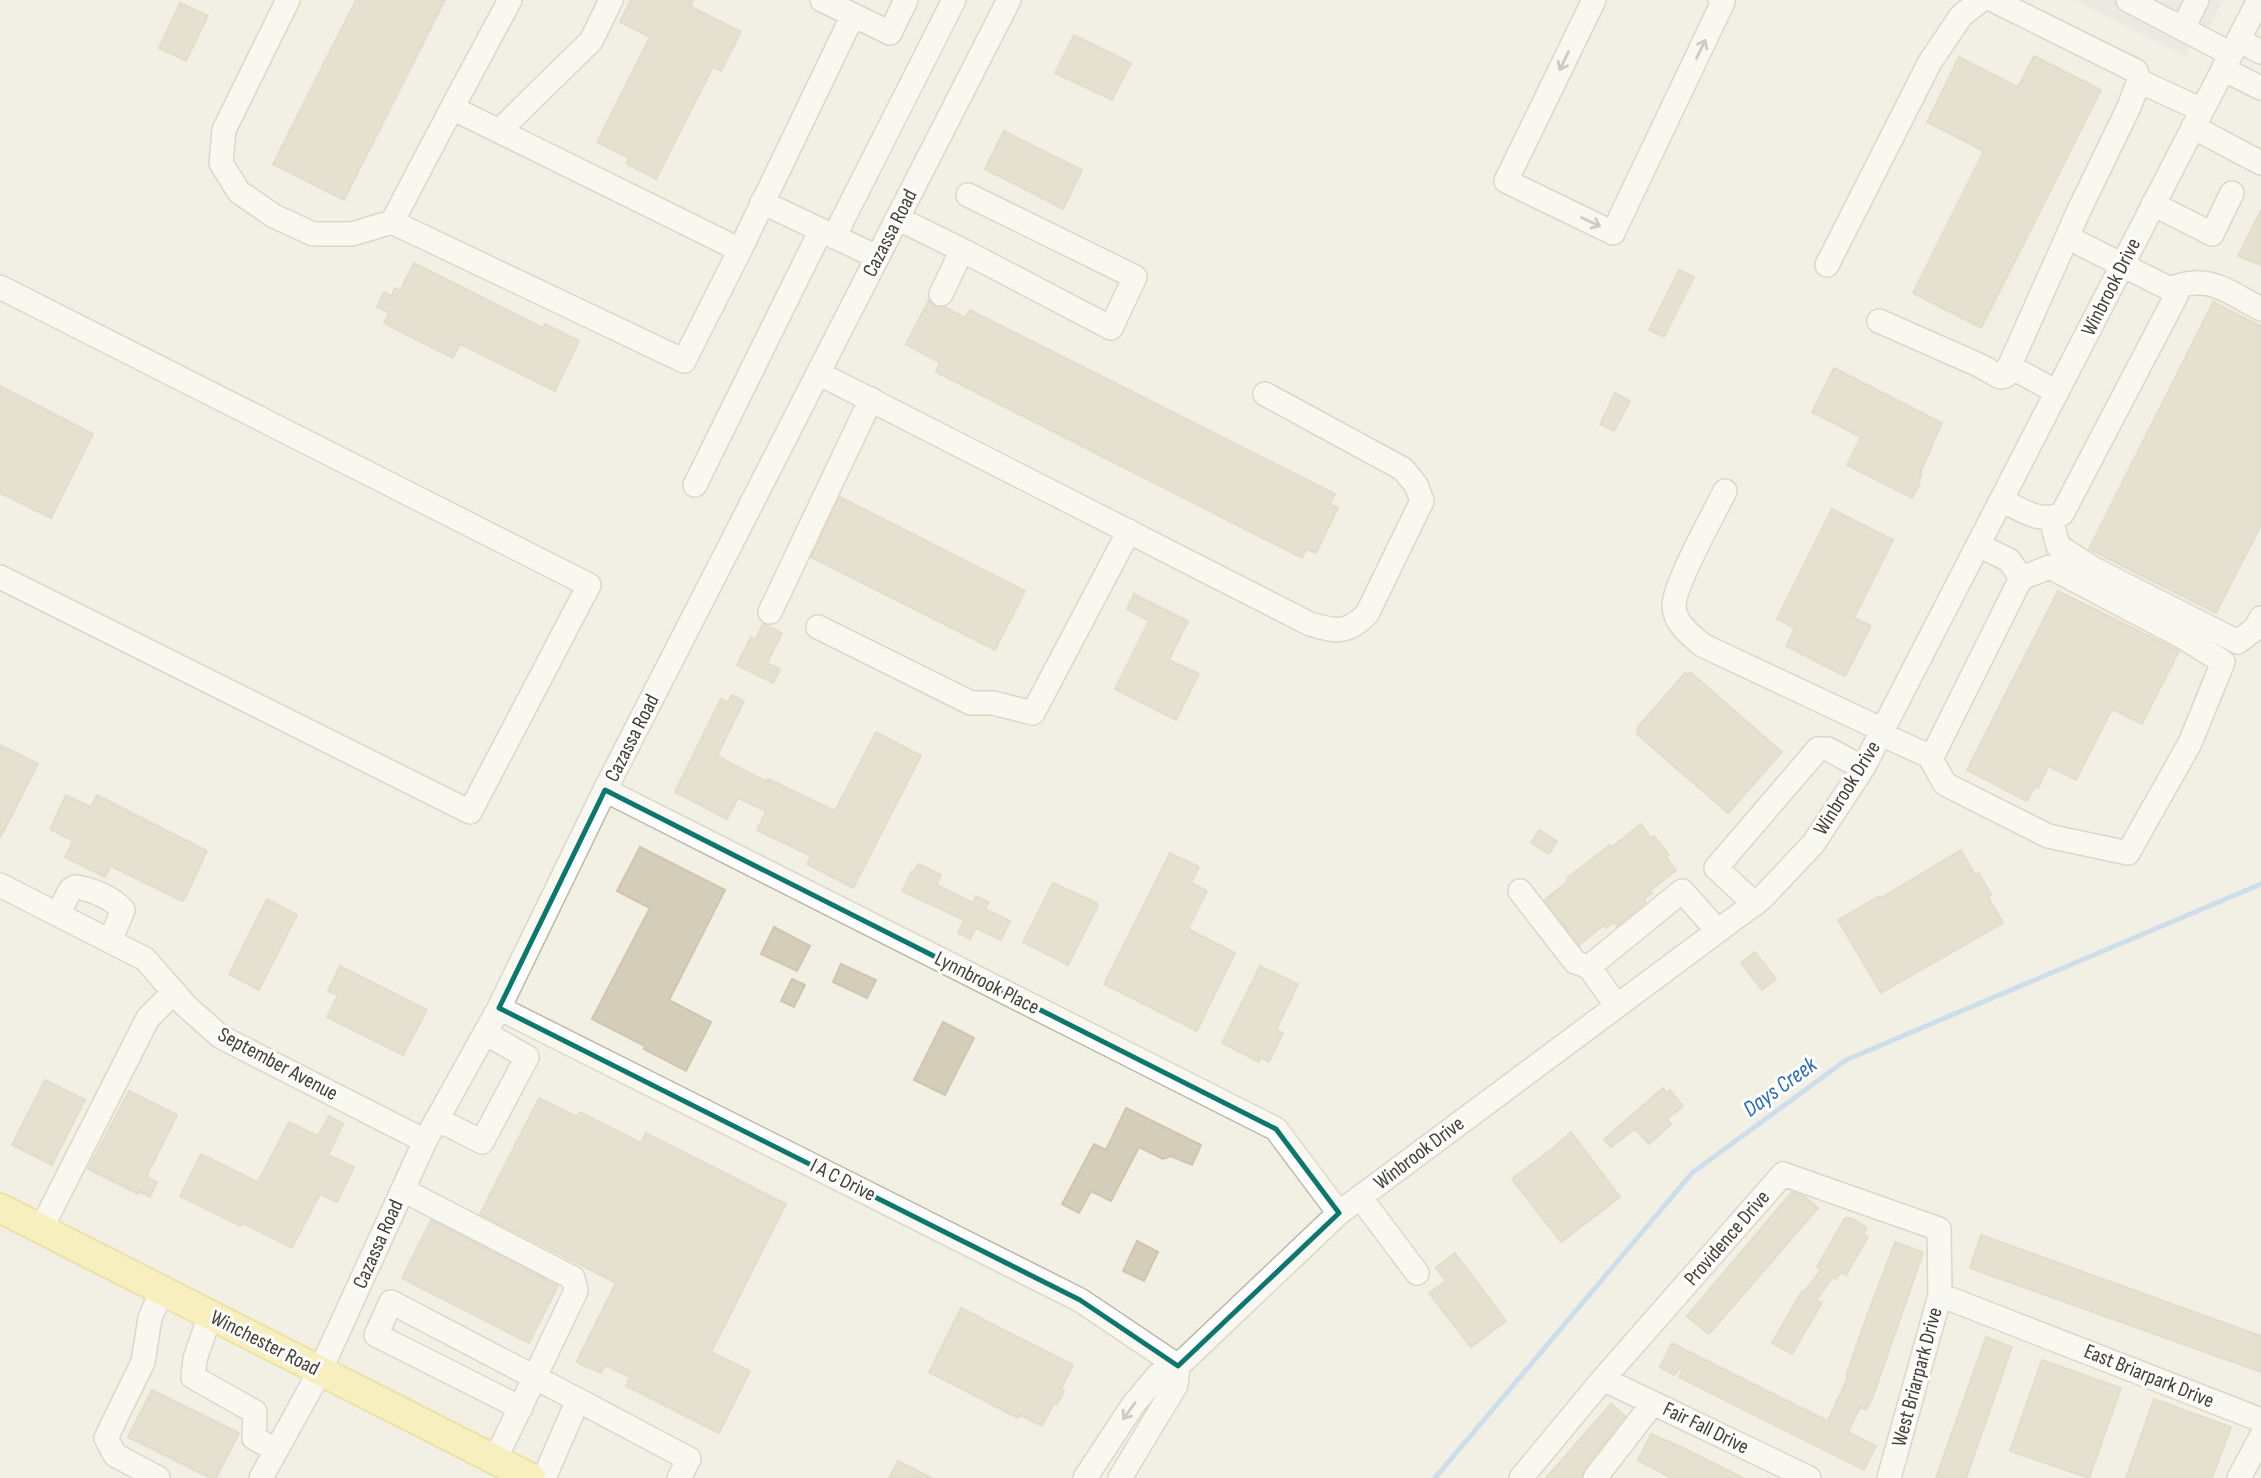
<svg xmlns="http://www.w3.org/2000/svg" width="2261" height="1478" viewBox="0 0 2261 1478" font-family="'Sofia Sans Condensed',sans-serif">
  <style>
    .parking { fill: #e3e1dd }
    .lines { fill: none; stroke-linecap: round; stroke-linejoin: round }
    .stream { stroke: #9fc5f0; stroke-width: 5 }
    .building { fill: #d4cdb9; stroke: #cfc6ad; stroke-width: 2 }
    .minor-casing { stroke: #beb9a7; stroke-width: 26 }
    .major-casing { stroke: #e4cd60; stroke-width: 32 }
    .minor { stroke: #fff; stroke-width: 23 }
    .major { stroke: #ffed91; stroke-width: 28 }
    .oneway { stroke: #a2a09a }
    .marked { fill: none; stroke: #0f766e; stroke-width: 5; stroke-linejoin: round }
    .labels { text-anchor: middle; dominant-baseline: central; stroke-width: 6; stroke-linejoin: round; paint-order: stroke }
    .street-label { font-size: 21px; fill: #444034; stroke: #fff }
    .water-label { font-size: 23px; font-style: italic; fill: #2d68b0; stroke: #fff }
  </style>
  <rect width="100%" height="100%" fill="#f2f0e4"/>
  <path class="parking" d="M2074,0H2153L2158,2L2166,0H2223L2200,46L2192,42L2185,56Z"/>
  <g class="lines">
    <path class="stream" d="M1435,1478L1692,1173L1846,1060L2261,884"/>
  </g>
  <path class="building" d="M356,0H445L344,200L273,164Z
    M631,0H693L690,6L741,32L721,71L713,67L656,179L629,165L627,163L629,158L597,142L650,37L620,22Z
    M180,3L208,16L186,61L159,48Z
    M1074,35L1131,63L1112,100L1055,73Z
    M2034,56L2101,90L1981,328L1913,293L1984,151L1927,122L1959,57L2018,87Z
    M1004,131L1082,170L1063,209L985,169Z
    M2261,210V265L2238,256Z
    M414,263L543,328L545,324L579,341L555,391L460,344L453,358L384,323L389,313L377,307L384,292L392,296L395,288L400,291Z
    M1679,270L1694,277L1664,337L1649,330Z
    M929,300L934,306L945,307L965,318L970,310L1335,494L1330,504L1338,508L1316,553L1306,549L1302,558L936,372L940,363L906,344Z
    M2213,302L2261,326V525L2216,613L2089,549Z
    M1834,368L1942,423L1920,473L1922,474L1918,482L1920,483L1912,498L1847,465L1861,437L1812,412Z
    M0,386L93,434L51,518L0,493Z
    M1615,393L1630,401L1614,431L1600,424Z
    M840,497L1025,591L995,650L811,557Z
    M1832,509L1893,540L1854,618L1871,626L1845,676L1786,646L1795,628L1777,619Z
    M2058,591L2179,651L2142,724L2112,709L2076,780L2048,766L2038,788L2035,786L2027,801L1967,770Z
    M1134,594L1188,621L1169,660L1199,674L1176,720L1115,689L1149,621L1127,609Z
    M763,624L782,633L767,663L780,669L773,683L737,665L751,637L755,640Z
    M1690,672L1782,752L1728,813L1637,734L1639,731L1637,728L1672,688L1685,673L1688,675Z
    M732,695L744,701L717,756L767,782L768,779L835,811L876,732L921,756L853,888L807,864L811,856L757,830L766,811L738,798L727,819L675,792L721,699L728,702Z
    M0,745L38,764L0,838Z
    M66,795L91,807L97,795L207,851L185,898L182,901L111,866L105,877L65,857L73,841L50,829Z
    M1641,824L1651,838L1654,836L1669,855L1666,857L1676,870L1650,891L1652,893L1644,899L1646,902L1617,926L1614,922L1606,928L1604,925L1579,945L1545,900L1569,880L1567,878L1610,845L1612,847Z
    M1539,830L1557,841L1549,854L1531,843Z
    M640,847L725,890L669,1000L711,1022L686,1071L644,1049L645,1046L592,1019L650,908L617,891Z
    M1961,850L1975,875L1979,873L1991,895L1988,897L2003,923L1881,993L1838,920L1880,896L1881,898Z
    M1170,853L1199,867L1191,883L1207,891L1188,929L1235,953L1197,1031L1104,984Z
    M918,864L941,875L937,884L939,886L973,903L976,896L989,902L985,909L1010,921L1001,940L976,928L970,939L958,933L964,920L902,891L912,871L914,872Z
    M1053,883L1097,903L1098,906L1068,965L1023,942Z
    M267,899L297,915L259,990L229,974Z
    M774,927L810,946L797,971L761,954Z
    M1755,952L1776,979L1762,990L1741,963Z
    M841,964L876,980L867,998L833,982Z
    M340,966L427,1010L403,1055L327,1017L338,995L328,991Z
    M1260,966L1298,984L1276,1030L1283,1033L1269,1062L1261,1058L1259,1062L1222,1043Z
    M792,979L805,985L794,1007L781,1001Z
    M943,1022L974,1038L945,1095L914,1080Z
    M45,1080L85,1100L52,1165L12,1145Z
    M1663,1088L1667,1093L1670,1090L1683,1106L1667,1119L1671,1124L1649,1144L1635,1129L1611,1147L1604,1139Z
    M129,1091L177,1115L148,1173L147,1177L157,1182L150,1197L139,1191L138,1194L88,1169Z
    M539,1098L577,1117L580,1112L641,1143L646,1133L786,1204L711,1352L750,1371L719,1433L626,1386L630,1377L605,1365L601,1373L578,1363L577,1361L616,1283L480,1214Z
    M1126,1108L1201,1145L1192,1165L1171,1156L1163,1159L1139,1147L1111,1201L1091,1191L1079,1213L1062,1204L1094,1144L1106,1150Z
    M329,1116L343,1124L328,1155L354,1167L337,1202L320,1194L292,1248L242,1223L240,1226L180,1196L201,1154L258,1182L289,1122L318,1136Z
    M1571,1132L1620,1197L1561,1242L1512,1179L1552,1149Z
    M1792,1192L1805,1197L1818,1208L1709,1334L1687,1316Z
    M1845,1218H1851L1867,1228L1863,1234L1868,1237L1846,1275L1841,1272L1836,1279L1833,1277L1816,1300L1822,1303L1792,1354L1772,1343L1802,1291L1804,1292L1821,1270L1817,1267Z
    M431,1220L558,1286L529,1343L402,1278Z
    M1981,1235L2261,1336V1372L1970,1268Z
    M1137,1241L1158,1252L1144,1281L1123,1271Z
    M1895,1242L1922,1252V1256L1873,1396L1866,1410L1860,1407L1848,1432L1876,1446L1864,1470L1679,1377L1683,1369L1681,1367L1674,1375L1660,1367L1672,1343L1828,1421L1848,1377L1846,1376L1864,1324Z
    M1455,1253L1506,1321L1471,1347L1429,1293L1446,1281L1436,1268Z
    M961,1308L1073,1365L1061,1389L1064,1391L1057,1404L1054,1403L1042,1426L1020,1415L1018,1418L929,1372Z
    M1986,1337L2012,1347L1966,1478H1936Z
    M2042,1360L2121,1388L2089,1478L2010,1451Z
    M152,1390L239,1433L216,1478H210L128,1437Z
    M2154,1399L2231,1427L2212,1478H2126Z
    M1611,1404L1625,1416L1584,1469L1581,1478H1546Z
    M1651,1434L1683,1448L1743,1478H1671L1638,1460Z
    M898,1461L932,1478H889Z"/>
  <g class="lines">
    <defs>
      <path id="minor" d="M288,0L224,130L221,163L239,192L274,216L313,234H352L392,222
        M611,0L591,41L499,131L740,250L853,15L822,0
        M1594,0L1506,181L1613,233L1723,2L1720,0
        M2128,0L2231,54
        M853,15L890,33L906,0
        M2183,28L2197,0
        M2238,40L2261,52
        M2223,69L2261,88
        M2139,81L2202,110
        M452,108L392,222L684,361L740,250
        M2193,127L2261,163
        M499,131L452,108L510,0
        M762,202L877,257
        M2153,204L2212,234L2232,193
        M897,218L962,250L941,294
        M834,237L954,0
        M962,250L1111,328L1135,277L968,195
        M1827,265L1930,62L1961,16L1981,0
        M0,287L589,585L470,812L0,577
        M2170,289C2209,273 2226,291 2261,309
        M1879,321L1981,366L2000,377L2005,376L2080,208L2129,107L2139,81L2136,71L1993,0
        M2009,366L2057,392
        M818,373L1310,624C1335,631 1346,635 1367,614L1422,501L1416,485L1403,469L1265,394
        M695,485L821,230
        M1725,491C1714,514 1674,584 1674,606C1675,624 1690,634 1702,645L1883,730
        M2001,500C2023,510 2039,524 2062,514L2176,296L2170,289L2067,237
        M2051,519L2058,546L2092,568L2238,642L2256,628L2261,618
        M770,612L871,399
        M818,627L971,703H993L1033,713L1129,531
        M1881,734L1929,756L1934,753L2021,578L2009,560L1978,545
        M1929,756L1945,784L2048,836L2128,853L2190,743L2223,662L2181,636L2050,567L2021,578
        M605,790L1276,1129L1339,1213
        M0,885L145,959L186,1006L221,1037L425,1141
        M1520,891L1575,962L1589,967
        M1755,904L1716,868L1818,749H1828L1863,768
        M58,915L70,890L75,887C90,888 114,899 123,910L110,941
        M1617,1006L1589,967L1682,891L1718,931
        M499,1008L1080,1300L1178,1366
        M437,1119L482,1142L527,1057L485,1033
        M403,1190L573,1278L576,1291L495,1460
        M1360,1197L1417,1273
        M41,1229L148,1018L174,992
        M1940,1295L2261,1420
        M210,1315L195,1359L193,1377L255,1412L254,1438L276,1450
        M1603,1379L1809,1478
        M578,1400L689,1459L679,1478
        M521,1408L376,1335L391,1302L578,1400L544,1478
        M158,1478L115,1455L106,1438L143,1362L150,1318L162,1290
        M261,1478L320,1371L425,1141L499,1008L605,790L1009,0
        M1085,1478L1133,1405L1158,1375L1178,1366L1339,1213L1762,898L1813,844L1863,768L2259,0
        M1120,1478L1176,1385L1178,1366
        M1521,1478L1603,1379L1783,1174L1939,1229L1940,1295L1889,1478
        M1595,1478L1653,1403
        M2239,1478L2261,1437"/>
      <path id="major" d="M0,1208L531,1478"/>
    </defs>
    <use href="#minor" class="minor-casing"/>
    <use href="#major" class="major-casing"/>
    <use href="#minor" class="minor"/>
    <use href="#major" class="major"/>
  </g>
  <defs><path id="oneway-shaft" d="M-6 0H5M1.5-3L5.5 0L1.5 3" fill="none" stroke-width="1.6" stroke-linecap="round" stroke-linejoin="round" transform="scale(1.75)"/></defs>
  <g class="oneway">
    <use href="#oneway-shaft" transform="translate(1701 49) rotate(-64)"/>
    <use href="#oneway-shaft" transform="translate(1564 61) rotate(116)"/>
    <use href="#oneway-shaft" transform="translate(1591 222) rotate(26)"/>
    <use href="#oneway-shaft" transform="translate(1129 1411) rotate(126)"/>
  </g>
  <path d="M0 0H2261V1478H0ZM605,790L1276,1129L1339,1213L1178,1366L1080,1300L499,1008Z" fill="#f2f0e4" fill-opacity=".55" fill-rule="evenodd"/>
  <path class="marked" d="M605,790L1276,1129L1339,1213L1178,1366L1080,1300L499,1008Z"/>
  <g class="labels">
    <g class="street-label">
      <text transform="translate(890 233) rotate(-63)">Cazassa Road</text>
      <text transform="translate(2111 287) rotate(-63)">Winbrook Drive</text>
      <text transform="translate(632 738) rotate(-63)">Cazassa Road</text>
      <text transform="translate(1847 788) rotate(-58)">Winbrook Drive</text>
      <text transform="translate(987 983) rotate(27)">Lynnbrook Place</text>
      <text transform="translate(278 1064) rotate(28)">September Avenue</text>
      <text transform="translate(1419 1153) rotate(-37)">Winbrook Drive</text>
      <text transform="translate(843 1180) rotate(27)">I A C Drive</text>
      <text transform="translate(1727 1238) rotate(-49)">Providence Drive</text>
      <text transform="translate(378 1244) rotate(-66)">Cazassa Road</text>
      <text transform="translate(265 1343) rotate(27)">Winchester Road</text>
      <text transform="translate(2149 1376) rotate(22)">East Briarpark Drive</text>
      <text transform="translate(1917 1377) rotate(-75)">West Briarpark Drive</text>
      <text transform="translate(1706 1428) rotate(26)">Fair Fall Drive</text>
    </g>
    <g class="water-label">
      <text transform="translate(1780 1087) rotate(-36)">Days Creek</text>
    </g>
  </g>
</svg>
